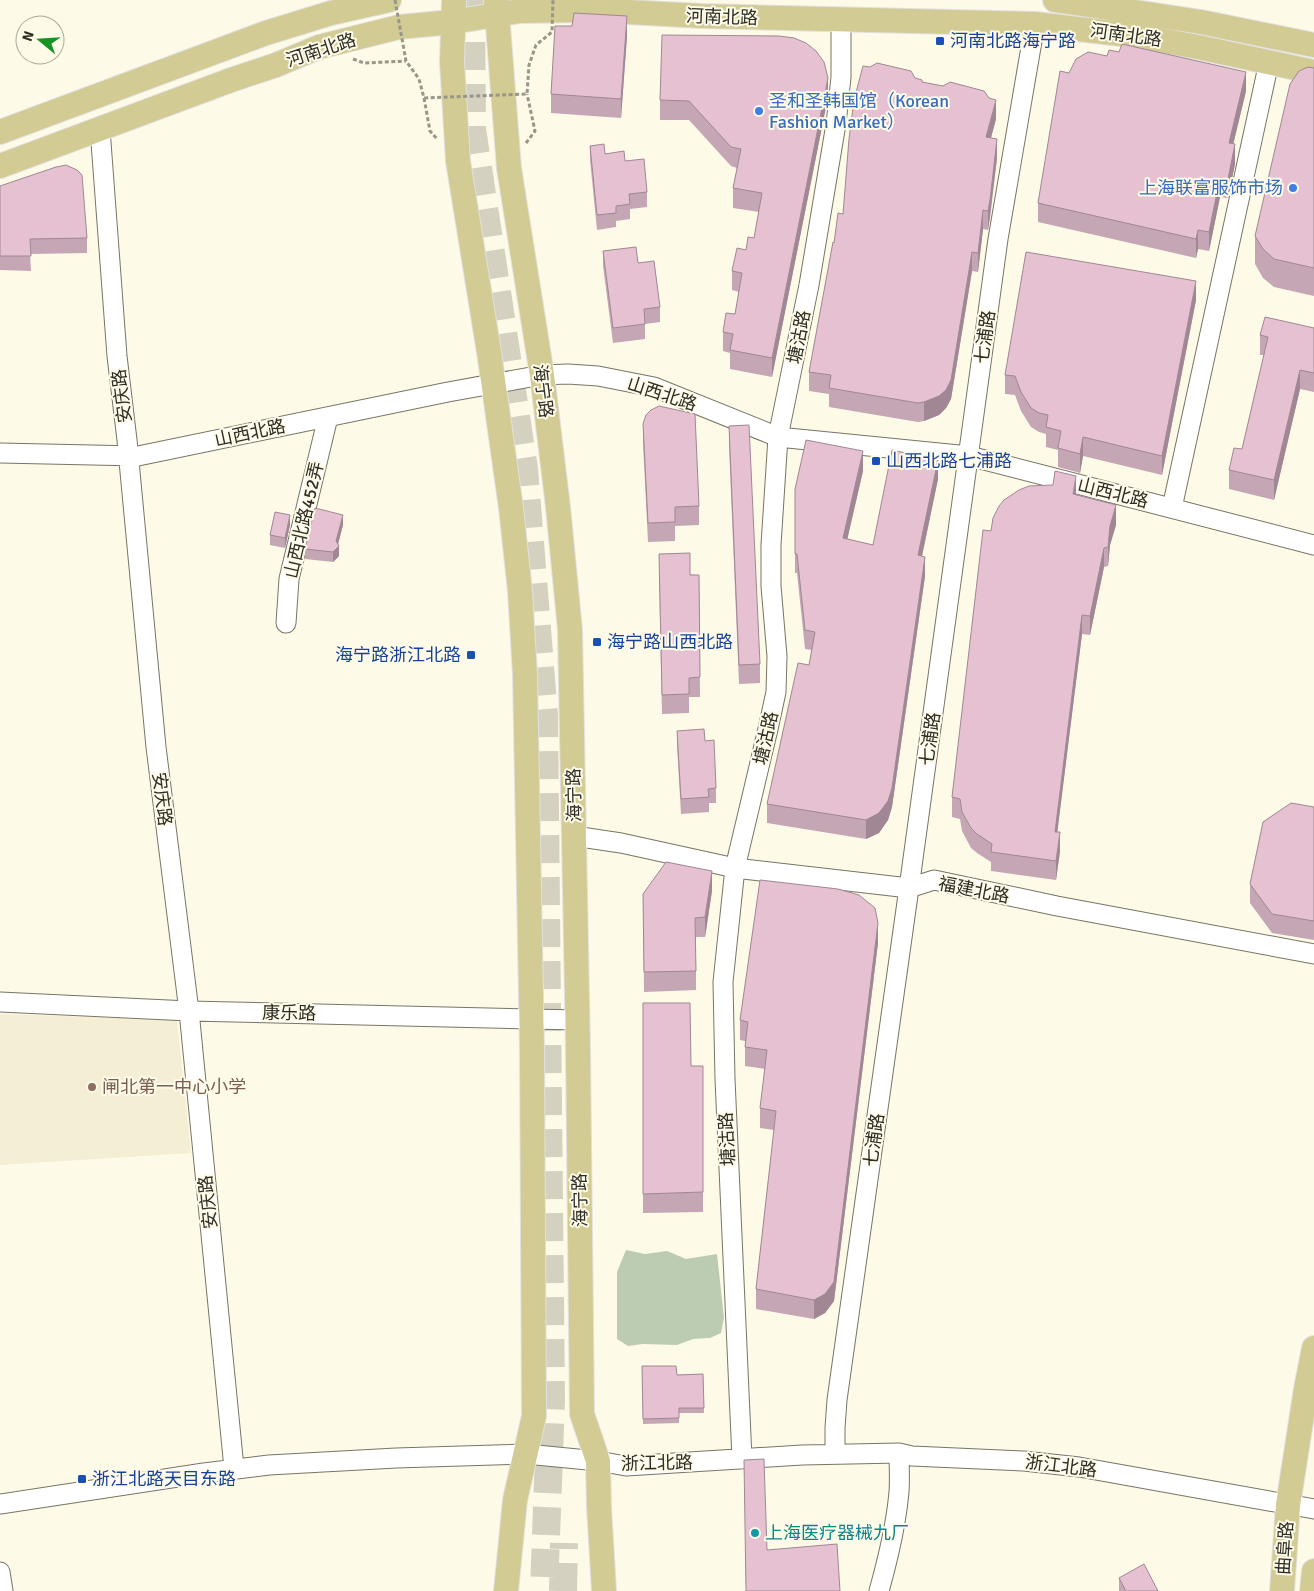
<svg xmlns="http://www.w3.org/2000/svg" width="1314" height="1591" viewBox="0 0 1314 1591" font-family="Signika,'Noto Sans SC',sans-serif">
  <style>
    .built { fill: #f3eed4 }
    .green { fill: #bbccb2 }
    .lines { fill: none; stroke-linecap: round; stroke-linejoin: round }
    .highway-tunnel { stroke: #d4d1c1; stroke-width: 28; stroke-dasharray: 28 14; stroke-linecap: butt }
    .minor-casing { stroke: #787565; stroke-width: 21 }
    .major-casing { stroke: #e2e1e0; stroke-width: 26 }
    .path { stroke: #989689; stroke-width: 3; stroke-dasharray: 4 2.5; stroke-linecap: butt }
    .minor { stroke: #fff; stroke-width: 19 }
    .major { stroke: #d2cb94; stroke-width: 24 }
    .path-bridge { stroke: #989689; stroke-width: 3; stroke-dasharray: 4 2.5; stroke-linecap: butt }
    .wall { fill: #c5a6b5 }
    .shaded-wall { fill: #a08793 }
    .building { fill: #e5c1d2; stroke: #a08793 }
    .transit-dot { fill: #1a4fb4; stroke: #fefae8; stroke-width: 2 }
    .shop-dot { fill: #3f7fe0; stroke: #fefae8; stroke-width: 2 }
    .education-dot { fill: #8d6e63; stroke: #fefae8; stroke-width: 2 }
    .culture-dot { fill: #0f9aa8; stroke: #fefae8; stroke-width: 2 }
    .labels { text-anchor: middle; dominant-baseline: central; stroke-width: 4; stroke-linejoin: round; paint-order: stroke }
    .street-label { font-size: 18px; fill: #2d2c25; stroke: #fefae8 }
    .transit-label { font-size: 18px; fill: #164399; stroke: #fefae8; text-anchor: start }
    .shop-label { font-size: 18px; fill: #366cbe; stroke: #fefae8; text-anchor: start }
    .education-label { font-size: 18px; fill: #785e54; stroke: #fefae8; text-anchor: start }
    .culture-label { font-size: 18px; fill: #0d838f; stroke: #fefae8; text-anchor: start }
  </style>
  <rect width="100%" height="100%" fill="#fefae8"/>
  <path class="built" d="M0,1014L177,1020L191,1153L0,1165Z"/>
  <path class="green" d="M626,1250L645,1254L667,1251L686,1259L717,1254L724,1318L721,1333L710,1338L693,1339L677,1345L643,1344L628,1346L617,1339V1272Z"/>
  <g class="lines">
    <path class="highway-tunnel" d="M471,0L472,129L524,469L544,715L551,1399L544,1591
      M563,1591L564,1543"/>
    <defs>
      <path id="minor" d="M100,129L117,356L127,440L156,747L189,1011L234,1468
        M0,453L138,456L448,392L542,375L568,374L598,376L654,387L778,437L969,456L1314,545
        M1172,508L1269,62
        M286,623L289,579L328,417
        M574,836L621,843L735,868L909,888L934,880L1057,906L1314,954
        M0,1002L189,1011L577,1020
        M835,1454V1428L837,1400L909,888L998,239L1035,24
        M742,1459L725,1079L723,982L735,868L768,729L776,692L777,656L771,586V545L778,437L809,285L836,124L841,77V20
        M0,1504L204,1473L269,1465L396,1458L526,1454L598,1461L626,1466L802,1455L899,1453L912,1456L1024,1461L1079,1467L1314,1509
        M0,1572L3,1591
        M879,1591C888,1559 896,1526 899,1492C900,1479 899,1466 899,1453"/>
      <path id="major" d="M454,0L452,62L458,161L489,352L511,508L520,591L525,675L532,1051L534,1416L515,1500L506,1591
        M496,0L509,168L542,375L558,507L570,630L578,1050L582,1414L598,1461L599,1507L604,1591
        M1055,0L1201,22L1314,45
        M0,132L266,33L331,13L389,0
        M0,166L231,80L276,65L319,47L399,27L452,22L520,11L590,10L702,16L1035,24L1138,36L1198,47L1314,72
        M1282,1591L1288,1505L1306,1389L1314,1348
        M1312,1591L1314,1571"/>
    </defs>
    <use href="#minor" class="minor-casing"/>
    <use href="#major" class="major-casing"/>
    <path class="path" d="M353,59L364,63L406,61
      M424,98L430,131L437,139
      M526,143L535,131L527,94"/>
    <use href="#minor" class="minor"/>
    <use href="#major" class="major"/>
    <path class="path-bridge" d="M395,0L406,61L419,79L424,98L527,94L529,65L536,45L552,32L553,0"/>
  </g>
  <path class="wall" d="M572,26L627,36L621,118L551,113V94Z
    M870,67L915,78L996,119L991,138L997,158L990,219L988,230L983,229L978,272L972,271L951,399L946,408L939,415L924,421L918,422L829,407V394L809,391V372L834,243L843,214Z
    M1314,68V296L1274,287L1263,278L1255,264V236Z
    M1069,73L1246,91L1233,144L1235,164L1228,198L1220,197L1209,251L1198,249L1196,258L1038,222V203Z
    M828,97L772,377L730,369V353L723,351V332L735,314L739,292L732,290V271L754,238L759,212L733,208V188L737,168L731,166L689,120H660V100Z
    M590,146L605,154L625,161L647,192V207L630,209V219L616,221V227L597,230L590,160Z
    M0,186L87,238V253L30,254L31,271L0,270Z
    M603,251L660,307V322L645,324V339L613,343L603,266Z
    M1196,300L1162,475L1083,456L1080,473L1058,467V450L1046,447V434L1039,432L1031,427L1021,411L1015,395L1005,394V375Z
    M1314,328V392L1300,389L1274,500L1229,489V470L1242,449L1264,355H1260V335Z
    M643,424L699,506V525L675,526V541L648,542L643,443Z
    M729,426L760,664V683L739,684L729,446Z
    M863,471L847,539L873,545L938,479L922,556L925,576L892,807L888,820L879,833L866,839L767,823V804L809,665L812,650L805,649L797,573H795V489Z
    M1076,494L1116,525L1110,545L1108,566L1104,567L1090,635L1082,634L1057,832L1060,851L1056,880L991,871V862L977,853L971,848L962,831L960,819L952,817V797L991,531Z
    M290,525L285,548L270,545V535Z
    M343,525L338,544L339,556L333,562L305,559V549Z
    M659,573L699,575L700,697H689V713L662,714Z
    M677,731L705,741L716,788V803H709V812L681,814L677,745Z
    M1314,807V940L1272,933L1250,903V884Z
    M712,891L705,937H696V990L644,992L643,894Z
    M878,943L834,1301L825,1313L814,1319L756,1309V1289L774,1130L760,1128V1108L765,1069L745,1066V1041L740,1040V1020Z
    M643,1003L691,1066H703V1212L643,1213Z
    M642,1366L677,1375L703,1374L704,1413H679V1423L643,1424Z
    M1119,1578L1158,1591H1119Z"/>
  <path class="shaded-wall" d="M627,16V36L621,118V99Z
    M1246,72V91L1229,162V143Z
    M828,78V97L772,377V358Z
    M996,100V119L986,156V137Z
    M997,139V158L988,230V211Z
    M1235,144V164L1228,198V179Z
    M1220,178V197L1209,251V232Z
    M983,210V229L978,272V253Z
    M1198,230V249L1196,258V239Z
    M972,252V271L951,399L946,408L939,415L924,421V402Z
    M1196,281V300L1162,475V456Z
    M1300,370V389L1274,500V480Z
    M1083,437V456L1080,473V454Z
    M863,451V471L843,558V538Z
    M938,460V479L918,575V555Z
    M1076,476V495L1073,494Z
    M1116,505V525L1110,545L1108,566V547L1110,526Z
    M290,515V525L285,548V538Z
    M343,515V525L337,548L339,546V556L333,562V552Z
    M1104,548V567L1090,635V616Z
    M925,557V576L892,807L888,820L879,833L866,839V820Z
    M1082,615V634L1055,851V832Z
    M1060,832V851L1056,880V861Z
    M712,871V891L705,937V917Z
    M878,923V943L834,1301L825,1313L814,1319V1300Z"/>
  <path class="building" d="M574,13L627,16L621,99L551,94L555,26H572Z
    M662,35L779,36L794,38L806,43L816,51L824,62L828,78L772,358L730,350L733,334L723,332L726,313L735,314L742,273L732,271L737,248L746,250L748,237L754,238L762,193L733,188L741,149L731,147L689,101L660,100Z
    M1122,44L1246,72L1229,143L1235,144L1228,179L1220,178L1209,232L1198,230L1196,239L1038,203L1060,71L1069,73L1076,59L1088,52L1107,56L1109,50L1119,52Z
    M877,63L911,71L915,78L922,80V82L943,86L950,82L984,91L989,98L996,100L986,137L997,139L990,200L988,211L983,210L978,253L972,252L951,380L946,390L939,396L924,402L918,403L829,388L831,375L809,372L833,242L834,243L838,213L843,214L849,139L854,100L863,66L870,67Z
    M1308,67L1314,68V268L1274,259L1263,249L1255,236L1290,84L1299,71Z
    M604,144L605,154L624,151L625,161L644,159L647,192L629,194L630,204L616,206V213L597,215L590,146Z
    M66,165L77,170L82,175L87,238L30,239L31,256H0V186L56,167Z
    M636,247L638,263L654,261L660,307L644,309L645,324L613,328L603,251Z
    M1026,252L1196,281L1162,456L1083,437L1080,454L1058,448L1061,431L1046,427L1048,415L1039,413L1031,408L1021,392L1015,376L1005,375Z
    M1265,317L1314,328V373L1300,370L1274,480L1229,470L1234,448L1242,449L1268,337L1260,335Z
    M659,406L695,414L699,506L675,507V522L648,523L643,424L646,415L651,410Z
    M749,425L760,664L739,665L729,426Z
    M806,440L863,451L843,538L873,545L892,450L938,460L918,555L925,557L892,788L888,801L879,813L866,820L767,804L798,663L809,665L815,632L805,630L797,554H795V489Z
    M1055,471L1076,476L1073,494L1116,505L1110,526L1108,547L1104,548L1090,616L1082,615L1055,832H1060L1056,861L991,852L992,844L977,834L971,828L962,812L960,799L952,797L983,530L991,531L993,518L999,506L1004,500L1019,490L1029,486L1053,485Z
    M315,508L343,515L336,541L339,546L333,552L305,549Z
    M275,512L290,515L285,538L270,535Z
    M690,553V575H699L700,677L689,678V694L662,695L659,554Z
    M704,729L705,741L714,740L716,788L708,789L709,797L681,799L677,731Z
    M1291,803L1314,807V921L1272,914L1250,884L1263,822Z
    M666,862L712,871L705,917L695,918L696,971L644,972L643,894Z
    M760,880L838,889L859,895L875,908L878,923L834,1282L825,1294L814,1300L756,1289L776,1111L760,1108L767,1050L745,1047L748,1022L740,1020Z
    M643,1003H690L691,1066H703V1192L643,1194Z
    M642,1366H676L677,1375L703,1374L704,1408H679V1418L643,1419Z
    M764,1459L767,1550L837,1544L840,1591H746L744,1460Z
    M1144,1564L1158,1591H1126L1119,1578Z"/>
  <g class="transit-dot">
    <rect x="935" y="36" width="10" height="10" rx="2.5"/>
    <rect x="871" y="456" width="10" height="10" rx="2.5"/>
    <rect x="592" y="637" width="10" height="10" rx="2.5"/>
    <rect x="466" y="650" width="10" height="10" rx="2.5"/>
    <rect x="77" y="1474" width="10" height="10" rx="2.5"/>
  </g>
  <g class="shop-dot">
    <circle cx="759" cy="111" r="5"/>
    <circle cx="1293" cy="188" r="5"/>
  </g>
  <circle class="education-dot" cx="92" cy="1087" r="5"/>
  <circle class="culture-dot" cx="755" cy="1533" r="5"/>
  <g class="labels">
    <g class="street-label">
      <text transform="translate(722 17) rotate(2)">河南北路</text>
      <text transform="translate(1126 35) rotate(8)">河南北路</text>
      <text transform="translate(321 50) rotate(-18)">河南北路</text>
      <text transform="translate(799 337) rotate(-79)">塘沽路</text>
      <text transform="translate(985 337) rotate(-82)">七浦路</text>
      <text transform="translate(543 391) rotate(83)">海宁路</text>
      <text transform="translate(662 394) rotate(18)">山西北路</text>
      <text transform="translate(122 396) rotate(-97)">安庆路</text>
      <text transform="translate(250 433) rotate(-12)">山西北路</text>
      <text transform="translate(1113 493) rotate(14)">山西北路</text>
      <text transform="translate(304 520) rotate(-77)">山西北路452弄</text>
      <text transform="translate(766 738) rotate(-77)">塘沽路</text>
      <text transform="translate(930 739) rotate(-82)">七浦路</text>
      <text transform="translate(574 795) rotate(-91)">海宁路</text>
      <text transform="translate(162 799) rotate(83)">安庆路</text>
      <text transform="translate(974 890) rotate(11)">福建北路</text>
      <text transform="translate(289 1013) rotate(1)">康乐路</text>
      <text transform="translate(727 1139) rotate(-93)">塘沽路</text>
      <text transform="translate(874 1140) rotate(-82)">七浦路</text>
      <text transform="translate(580 1200) rotate(-91)">海宁路</text>
      <text transform="translate(208 1202) rotate(-96)">安庆路</text>
      <text transform="translate(657 1463) rotate(-1)">浙江北路</text>
      <text transform="translate(1061 1466) rotate(7)">浙江北路</text>
      <text transform="translate(1285 1548) rotate(-86)">曲阜路</text>
    </g>
    <g class="transit-label">
      <text x="950" y="41">河南北路海宁路</text>
      <text x="886" y="461">山西北路七浦路</text>
      <text x="607" y="642">海宁路山西北路</text>
      <text x="461" y="655" text-anchor="end">海宁路浙江北路</text>
      <text x="92" y="1479">浙江北路天目东路</text>
    </g>
    <g class="shop-label">
      <text x="769" y="101">圣和圣韩国馆（Korean<tspan x="769" dy="21">Fashion Market）</tspan></text>
      <text x="1283" y="188" text-anchor="end">上海联富服饰市场</text>
    </g>
    <g class="education-label">
      <text x="102" y="1087">闸北第一中心小学</text>
    </g>
    <g class="culture-label">
      <text x="765" y="1533">上海医疗器械九厂</text>
    </g>
  </g>
  <g transform="translate(40 40) rotate(288)"><circle r="24" fill="#fefae8" stroke="#aaa89a"/>
  <path d="M0-4L9 19L0 12L-9 19Z" fill="#189424"/>
  <text y="-8" font-size="14" font-weight="bold" text-anchor="middle" fill="#2d2c25">N</text>
  </g>
</svg>
